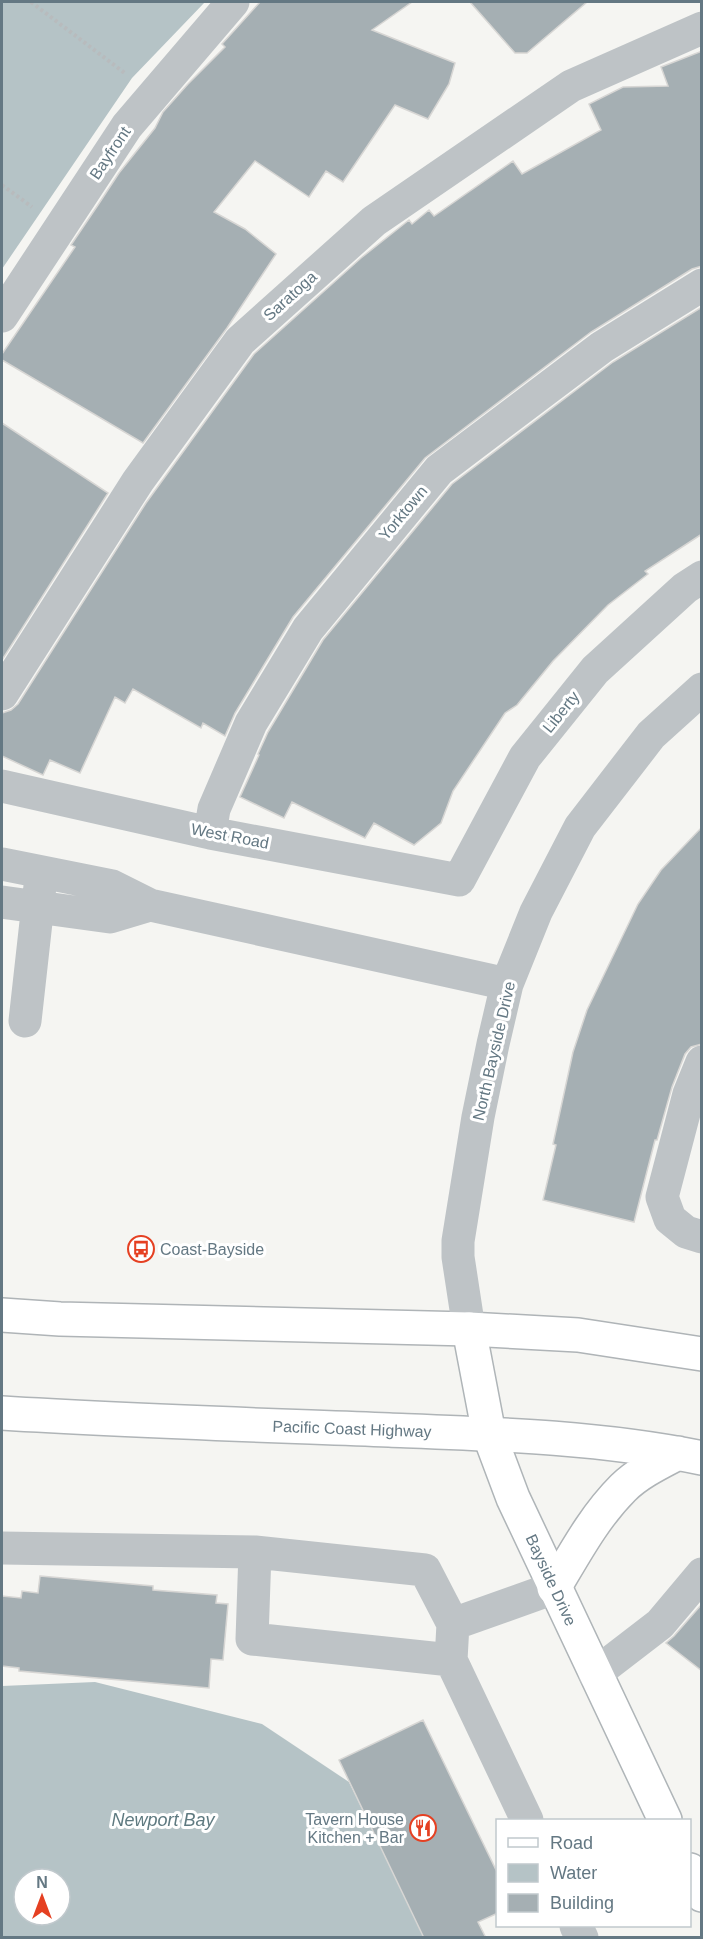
<svg xmlns="http://www.w3.org/2000/svg" width="703" height="1939" viewBox="0 0 703 1939" font-family="Arial,sans-serif">
  <style>
    .water { fill: #b5c3c6; fill-rule: evenodd }
    .building { fill: #a5afb3; stroke: #d7d6d4; stroke-width: 1.5 }
    .lines { fill: none; stroke-linecap: round; stroke-linejoin: round }
    .major-casing { stroke: #afb5b8; stroke-width: 36 }
    .highway-casing { stroke: #afb4b7; stroke-width: 36 }
    .path { stroke: #b8bbbd; stroke-width: 4; stroke-dasharray: 3 3; stroke-linecap: butt }
    .minor { stroke: #bec3c6; stroke-width: 33 }
    .major { stroke: #fff; stroke-width: 33 }
    .highway { stroke: #fff; stroke-width: 33 }
    .labels { text-anchor: middle; dominant-baseline: central; stroke-width: 6; stroke-linejoin: round; paint-order: stroke }
    .street-label { font-size: 16px; fill: #647883; stroke: #fff }
    .poi-label { font-size: 16px; fill: #647883; stroke: #fff; text-anchor: start }
    .water-label { font-size: 18px; font-style: italic; fill: #5f7a80; stroke: #fff }
  </style>
  <rect width="100%" height="100%" fill="#f5f5f2"/>
  <path class="water" d="M2,2H205L132,78L2,269Z
    M95,1682L262,1724L349,1782L424,1937H2V1686ZM24,1879H60V1915H24Z"/>
  <path class="building" d="M260,2H412L372,30L455,63L449,84L428,119L395,105L343,182L326,171L309,197L255,161L214,212L245,229L276,254L227,328L143,443L2,360V354L75,247L71,245L98,205L119,173L155,128L163,112L188,84L225,47L222,44Z
    M470,2H587L527,53H515Z
    M702,51V266L692,269L591,332L425,458L293,617L235,713L225,736L203,723L201,728L133,689L125,703L115,697L80,773L50,760L43,775L2,756V713L11,710L18,704L146,503L254,354L361,258L409,220L412,224L429,210L434,216L513,161L522,174L601,130L589,104L623,87L668,86L661,67Z
    M702,307V534L645,571L648,574L608,605L553,661L517,705L505,713L453,791L441,823L414,845L374,823L365,838L292,802L284,818L240,797L259,755L258,754L268,732L323,640L452,484L613,362Z
    M2,423L108,493L2,660Z
    M702,827V1044L691,1047L685,1054L672,1087L657,1140H655L634,1222L543,1200L556,1145L553,1144L573,1052L587,1010L638,904L661,870Z
    M40,1576L153,1586V1590L217,1595L216,1603L228,1604L223,1660L211,1659L209,1688L19,1671V1668L2,1666V1596L21,1598L22,1591L38,1593Z
    M702,1604V1671L666,1643L674,1636Z
    M423,1720L498,1874V1913L478,1922L486,1938H424L339,1760Z"/>
  <g class="lines">
    <defs>
      <path id="major" d="M469,1329L489,1434L513,1498L665,1820
        M690,1870L702,1895"/>
      <path id="highway" d="M2,1315L60,1319L469,1329L578,1335L702,1354
        M2,1413C130,1421 260,1425 389,1430C493,1434 599,1437 702,1458
        M554,1588C575,1553 594,1517 623,1488C638,1473 659,1463 678,1453"/>
    </defs>
    <use href="#major" class="major-casing"/>
    <use href="#highway" class="highway-casing"/>
    <path class="path" d="M31,2L126,74
      M2,185L32,207"/>
    <path class="minor" d="M2,316L127,126L233,2
      M2,694L138,481L240,341L374,221L571,86L702,28
      M2,786L210,833L459,880L525,757L595,670L685,588L702,577
      M210,833L214,809L251,723L308,629L439,470L602,347L702,285
      M2,864L112,886L150,905L507,984
      M2,902L110,917L150,905
      M25,1021L40,886
      M702,1062L689,1094L662,1197L670,1219L686,1232L702,1237
      M469,1329L458,1257V1241L478,1117L493,1044L507,984L536,912L580,827L651,735L702,689
      M2,1548L255,1552
      M451,1660L252,1639L255,1552L425,1570L453,1624
      M595,1674L660,1624L702,1574
      M527,1820L451,1660L453,1624L554,1588
      M576,1926L582,1938"/>
    <use href="#major" class="major"/>
    <use href="#highway" class="highway"/>
  </g>
  <defs>
    <symbol id="bus-ring" viewBox="-11 -11 22 22"><circle r="9.5" fill="#fff" stroke="#e54022" stroke-width="1.5"/><path d="M-5-6H5V4H4V6H2V4H-2V6H-4V4H-5ZM-3.5-4V0h7V-4ZM-3.5 1.2v1.5H-2V1.2ZM2 1.2v1.5H3.5V1.2Z" fill="#e54022"/></symbol>
    <symbol id="restaurant-ring" viewBox="-11 -11 22 22"><circle r="9.5" fill="#fff" stroke="#e54022" stroke-width="1.5"/><path d="M-5-6h1v4h1v-4h1v4h1v-4h1v5L-1.5 .5V6h-2V.5L-5-1ZM5-6V6H3V1.5H1.5Q1.5-4 5-6Z" fill="#e54022"/></symbol>
  </defs>
  <g fill-rule="evenodd">
    <use href="#bus-ring" x="126" y="1234" width="30" height="30"/>
    <use href="#restaurant-ring" x="408" y="1813" width="30" height="30"/>
  </g>
  <g class="labels">
    <g class="street-label">
      <text transform="translate(110 153) rotate(-56)">Bayfront</text>
      <text transform="translate(290 296) rotate(-42)">Saratoga</text>
      <text transform="translate(403 513) rotate(-50)">Yorktown</text>
      <text transform="translate(561 712) rotate(-51)">Liberty</text>
      <text transform="translate(230 836) rotate(11)">West Road</text>
      <text transform="translate(494 1051) rotate(-77)">North Bayside Drive</text>
      <text transform="translate(352 1429) rotate(2)">Pacific Coast Highway</text>
      <text transform="translate(551 1580) rotate(65)">Bayside Drive</text>
    </g>
    <g class="poi-label">
      <text x="160" y="1249">Coast-Bayside</text>
      <text x="404" y="1819" text-anchor="end">Tavern House<tspan x="404" dy="18">Kitchen + Bar</tspan></text>
    </g>
    <g class="water-label">
      <text x="163" y="1820">Newport Bay</text>
    </g>
  </g>
  <rect width="703" height="1939" fill="none" stroke="#647883" stroke-width="6"/>
  <rect x="496" y="1819" width="195" height="108" fill="#ffffff" stroke="#c1c9cd" stroke-width="1.5"/>
  <rect x="508" y="1838" width="30" height="9" fill="#ffffff" stroke="#c1c9cd" stroke-width="1.5"/>
  <text x="550" y="1849" font-size="18" fill="#647883">Road</text>
  <rect x="508" y="1864" width="30" height="18" fill="#b5c3c6" stroke="#c1c9cd" stroke-width="1.5"/>
  <text x="550" y="1879" font-size="18" fill="#647883">Water</text>
  <rect x="508" y="1894" width="30" height="18" fill="#a5afb3" stroke="#c1c9cd" stroke-width="1.5"/>
  <text x="550" y="1909" font-size="18" fill="#647883">Building</text>
  <g transform="translate(42 1897)"><circle r="28" fill="#ffffff" stroke="#c1c9cd" stroke-width="1.5"/>
  <path d="M0-4.5L10 22L0 15L-10 22Z" fill="#e54022"/>
  <text y="-9" font-size="16" font-weight="bold" text-anchor="middle" fill="#647883">N</text>
  </g>
</svg>
